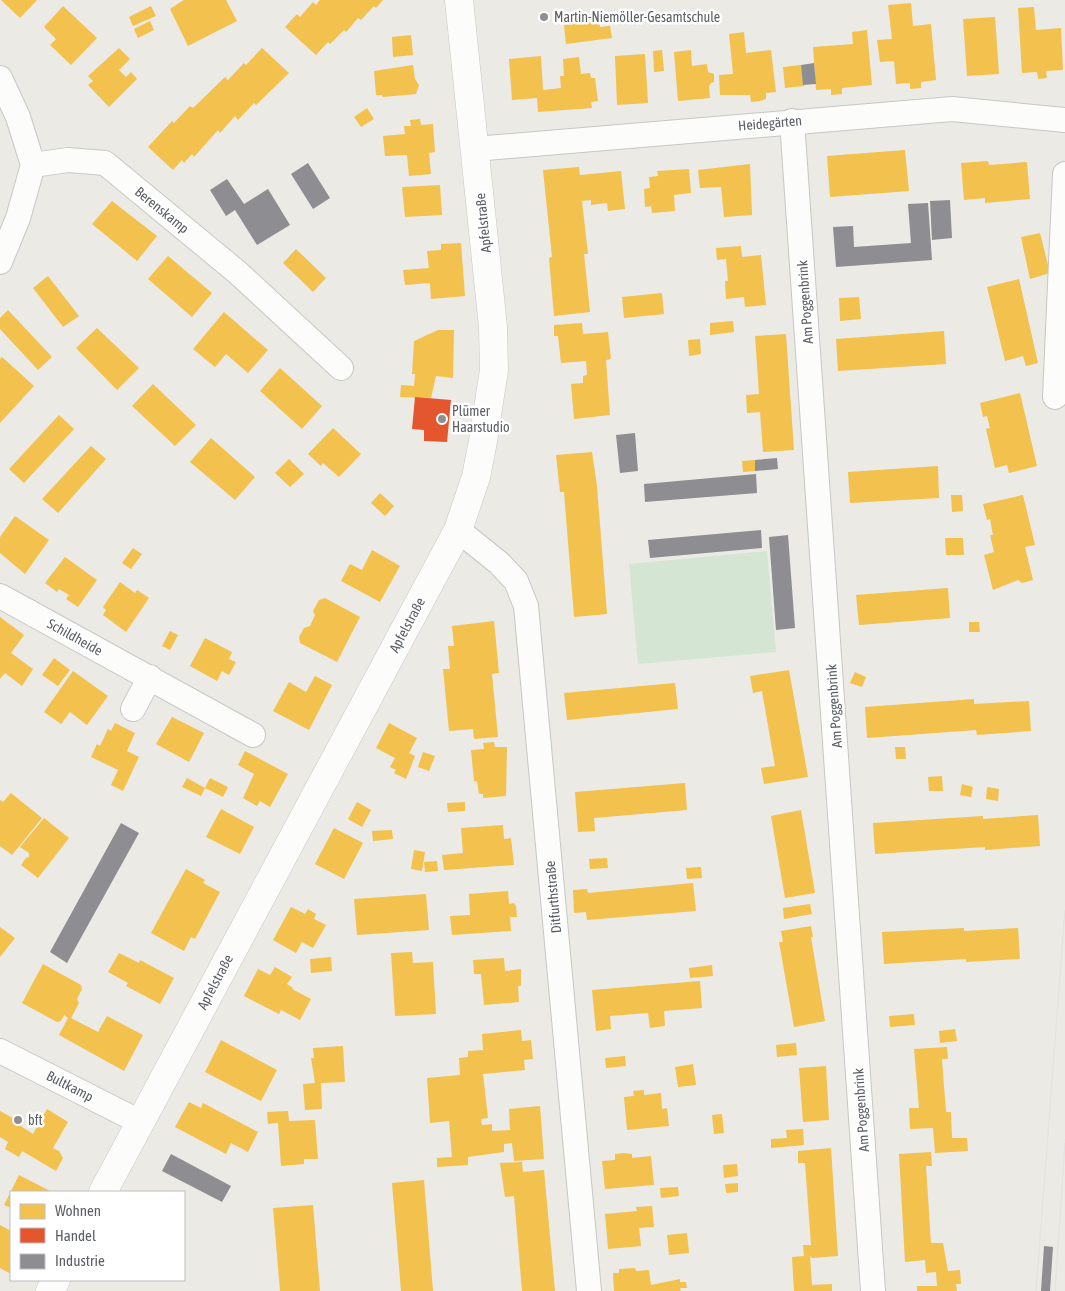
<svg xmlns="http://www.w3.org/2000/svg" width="1065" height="1291" viewBox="0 0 1065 1291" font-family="'Asap Condensed',sans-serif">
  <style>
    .green { fill: #d4e6d3 }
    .homes { fill: #f2c14e }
    .shops { fill: #e4572e }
    .industry { fill: #8d8d92 }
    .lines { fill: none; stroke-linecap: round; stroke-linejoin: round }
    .street-casing { stroke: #c7c7c6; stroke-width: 26 }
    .secondary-casing { stroke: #c7c7c5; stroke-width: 29 }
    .street { stroke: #fcfcfb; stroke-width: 24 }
    .secondary { stroke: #fcfcfb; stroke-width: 28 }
    .tram { stroke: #e2e2e2; stroke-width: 1 }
    .poi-dot { fill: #8d8f90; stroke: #fff; stroke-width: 2 }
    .labels { text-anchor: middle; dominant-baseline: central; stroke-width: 5; stroke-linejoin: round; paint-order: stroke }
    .poi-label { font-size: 14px; fill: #5b5e63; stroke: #fff; text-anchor: start }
    .street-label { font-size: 14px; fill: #5b5e63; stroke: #fff }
  </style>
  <rect width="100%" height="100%" fill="#ebeae5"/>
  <path class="green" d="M767,551L776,652L638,664L629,564Z"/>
  <path class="homes" d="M1,0H37L20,18Z
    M184,0H226L237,21L188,46L170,9Z
    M320,0H383L376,8L374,6L361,20L358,18L346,32L344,30L330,44L328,42L316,55L285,27L297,14L300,17L313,2L316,5Z
    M911,3L913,26L931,24L936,80L921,82V88L910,89V83L896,84L894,61L880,62L877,40L892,39L888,5Z
    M63,6L97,38L71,65L50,45L56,39L44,27Z
    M151,6L156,16L133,26L129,17Z
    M1034,7L1036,30L1061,28L1063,70L1046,71L1047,78L1038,79L1037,72L1022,73L1018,8Z
    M995,17L999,74L967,76L963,19Z
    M599,20L600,27L610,26L612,38L566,44L564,25Z
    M150,21L154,30L138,38L134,29Z
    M867,30L872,85L842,88V94L831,95V89L816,90L813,47L853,44L852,32Z
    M744,32L746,53L771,50L776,92L766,93V99L760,101L751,102L750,95H720L719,75L733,74L729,34Z
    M411,35L413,55L393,57L392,37Z
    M119,48L130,59L119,70L126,77L131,72L137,79L109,107L88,85L93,81L88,76Z
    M262,48L289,73L256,105L254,103L238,120L235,116L220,133L218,130L194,157L192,154L184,163L182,160L173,170L148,147L172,121L174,123L190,106L193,108L225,77L228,80L244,63L246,65Z
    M662,50L664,71L654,72L653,51Z
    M691,50L692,66L707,64L708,72L714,74V82L711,83L709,86L710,98L678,101L674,52Z
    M645,54L648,103L617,105L615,56Z
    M541,56L543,90L561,88L560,76H564L563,59L579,57L581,74L590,73L591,78H595L598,101L591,102L592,108L538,112L537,98L512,100L509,59Z
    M413,65L415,79L419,85L416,94L383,97L382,95H376L374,71Z
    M801,65L804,86L785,88L783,67Z
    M367,108L374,119L361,127L354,117Z
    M420,119L421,125L433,124L435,152L429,153L431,174L409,176L407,155L385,156L383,136L405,134L404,126H411L410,120Z
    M905,150L909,191L830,197L827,156Z
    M988,161L989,165L1027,162L1030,199L985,203V198L964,200L961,163Z
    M750,164L752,215L724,217L721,187L700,188L698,170Z
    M579,167L580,175L621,171L625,209L608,211L607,203L591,205V200L582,201L588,254H584L590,312L554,316L549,258L552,257L543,170Z
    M689,169L691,193L674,195L675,211L652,213L651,206L645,207L644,189L650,188L649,177L658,176L657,171Z
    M440,185L442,215L405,217L402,187Z
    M112,201L157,236L137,261L92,224Z
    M1040,233L1050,273L1030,279L1021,237Z
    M461,243L465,296L431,299L430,283L405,285L403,270L429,268L427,251L441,250V244Z
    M741,246L742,257L761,255L766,305L745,307L744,297L726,299L725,281H728L726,259L717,260L716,248Z
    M296,249L326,278L313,292L283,263Z
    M168,256L212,293L192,317L148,279Z
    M48,276L79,316L63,327L33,288Z
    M1019,279L1038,363L1026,366L1023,356L1005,361L987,287Z
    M662,293L664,314L624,318L622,297Z
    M859,297L861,319L840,321L839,298Z
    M8,310L52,357L38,370L0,329V318Z
    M224,312L268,350L248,373L226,354L215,367L193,349Z
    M733,321L734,332L710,335V323Z
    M582,323L583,334L608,332L611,359L606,360L610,415L574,419L571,384L583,383V376L587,375L586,361L561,363L558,336H554V325Z
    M97,328L139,368L117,390L76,348Z
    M438,330H454L453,378L436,376L431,398L400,397L401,385L414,386L415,374H412L414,341Z
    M944,331L946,364L838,371L836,339Z
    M786,334L794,450L763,452L760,412L747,413L746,395L759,394L755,336Z
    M700,339L701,354L689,356L688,340Z
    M2,357L34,386L0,423V359Z
    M280,368L322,406L302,429L260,391Z
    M153,384L196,425L175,446L132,406Z
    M1020,393L1037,466L1009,473L1007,465L995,468L986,429L990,428L987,416L983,417L980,403Z
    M59,415L74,429L24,483L9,469Z
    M333,428L361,454L339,477L323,463L321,466L308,454Z
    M211,438L255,477L235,500L190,462Z
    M91,446L106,459L58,513L42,499Z
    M592,452L597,486L607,614L574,617L564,492H560L556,455Z
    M289,459L304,474L290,487L275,473Z
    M755,460V471L743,472L742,461Z
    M938,466L939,498L850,503L848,472Z
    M380,493L394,506L385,516L371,503Z
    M951,495H962L963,511L952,512Z
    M1023,495L1035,545L1025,547L1033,580L1022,583L1018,580L993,590L984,555L994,552L990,535H993L990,519L987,520L983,504Z
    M15,516L49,540L25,574L0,553V537Z
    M945,538H963L964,555H946Z
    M133,548L142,554L131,569L122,563Z
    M372,550L400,566L380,602L341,581L350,564L362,570Z
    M65,557L97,580L78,607L66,599L69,595L59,589L57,592L45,583Z
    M120,582L135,593L137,590L149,598L126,632L103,615L106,610L103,607Z
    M948,588L950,618L859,625L856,595Z
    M325,598L360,617L337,662L300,643L299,637L304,628L310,626L315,615L313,611L319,600Z
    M0,617L24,635L11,653L33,669L22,686L5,673L0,679Z
    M494,621L499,673L492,674L498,737L474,739L473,729L449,731L443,669H450L448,646H454L452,626Z
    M969,622H979L980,632H969Z
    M170,631L178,635L170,650L162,646Z
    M205,638L232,652L229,659L236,662L229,675L222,671L217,681L190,666Z
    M54,658L70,670L58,686L42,675Z
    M789,670L808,777L764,784L761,768L775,766L762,691L753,693L750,676Z
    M73,671L108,696L87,725L70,712L61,724L44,712Z
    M855,672L866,677L862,687L850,683Z
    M315,676L332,685L309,730L273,711L289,682L306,692Z
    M675,683L678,709L567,720L564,693Z
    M974,699V704L1029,701L1031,731L977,735L976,730L867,738L865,707Z
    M172,717L204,733L189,762L156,744Z
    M115,723L135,733L127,751L139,757L123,791L111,785L118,770L91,757L97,744L100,746L108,729L111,731Z
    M389,723L417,738L409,753L415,756L406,779L394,773L396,770L390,767L395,758L376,748Z
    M494,742L495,747H507L506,796L483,798V794H479L477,781H474L471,750L484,749L483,743Z
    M895,747H905L906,759H896Z
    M245,751L288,774L270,807L260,801L257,806L243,798L254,774L238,765Z
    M423,752L435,756L429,771L418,767Z
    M942,776L943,791H929L928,777Z
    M187,778L205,788L201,796L182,787Z
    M210,778L228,787L223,797L205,788Z
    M685,783L687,810L594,818L595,831L578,832L575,792Z
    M962,784L973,787L971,797L960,795Z
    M987,787L999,789L998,801L986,799Z
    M11,793L42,818L12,855L0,846V800L3,802Z
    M357,802L371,810L362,827L348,819Z
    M465,802V811L448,812L447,803Z
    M221,809L254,827L240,854L206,837Z
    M801,810L815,893L785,898L771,816Z
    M1038,815L1040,846L985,850V847L875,854L873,823L983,816V819Z
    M44,818L69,838L38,878L21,865L26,858L29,857V853L20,847Z
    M503,825L504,839L511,838L514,865L444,870L442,855L463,853L461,828Z
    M334,828L363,843L344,879L315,864Z
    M392,830L393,839L373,841L372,831Z
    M414,850L425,852L422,871L411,869Z
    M607,858L608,868L590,869L589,859Z
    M437,861L438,871L425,872L424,862Z
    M701,867L702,878L687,879L686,868Z
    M186,869L205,880L203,883L220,892L195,939L191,937L184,951L151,933Z
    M693,883L696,911L587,920L586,912L574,913L573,890L587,889L588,893Z
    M508,891L509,904L514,903L516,906L517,917H510L511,931L452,935L450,916L470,915L469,894Z
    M426,894L429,930L357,935L354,899Z
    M810,904L812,914L784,919L783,908Z
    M291,907L305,914L308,909L316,914L314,919L326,925L313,948L302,942L296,953L273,940Z
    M811,926L813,937H811L825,1021L794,1027L779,942H783L781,931Z
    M0,927L15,938L0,957Z
    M964,928V931L1018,928L1020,959L966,962V959L884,964L882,932Z
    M412,952L413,963L433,962L436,1014L395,1016L391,953Z
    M119,953L139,963L140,960L174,978L160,1004L126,986L128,983L108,972Z
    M331,957L332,971L311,973L310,959Z
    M504,958L505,971L521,969V986H518L519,1002L484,1005L481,974H474L473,960Z
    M43,964L81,985L82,989L77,999L79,1003L71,1018L98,1032L107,1016L143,1035L124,1071L59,1035L68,1018L64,1015L61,1021L57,1022L22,1003Z
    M712,965L713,976L690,978L689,968Z
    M275,967L292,977L287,984L293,988L292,989L311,999L300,1020L281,1010L279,1014L244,996L258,969L270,975Z
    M700,981L702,1008L664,1011L665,1026L650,1028L648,1013L610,1016L611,1029L596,1031L592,990Z
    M914,1014L915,1025L890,1027L889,1016Z
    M955,1029L957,1041L940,1043L939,1031Z
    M521,1030L522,1041L531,1040L533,1059L524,1060L525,1070L483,1074L488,1118L481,1119L482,1125L492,1124V1131L510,1130L509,1109L540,1106L544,1159L514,1161L512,1143L504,1144V1152L468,1157V1165L437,1167V1158L452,1157L449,1121L430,1123L427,1078L460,1075L459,1058L468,1057V1051L483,1050L482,1034Z
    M221,1040L277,1070L261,1101L205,1072Z
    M796,1043L797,1055L777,1057L776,1045Z
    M343,1046L345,1082L321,1083L322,1109L305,1110L303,1084L315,1083L311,1058H314L313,1048Z
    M947,1047L948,1059H942L946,1112H951L952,1138H967L968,1151L935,1153L933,1128L910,1129L909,1108H919L914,1049Z
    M625,1056L626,1066L606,1068L605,1058Z
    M693,1064L696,1085L678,1087L675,1067Z
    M826,1066L829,1120L803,1122L799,1068Z
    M644,1090V1095L661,1093L662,1109L667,1108L669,1126L627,1130L624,1097L634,1096L633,1091Z
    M189,1102L201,1108L203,1103L258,1132L248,1152L231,1143L226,1154L175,1127Z
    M47,1109L68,1122L53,1148L59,1151L63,1158L56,1171L22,1151L19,1157L5,1149L8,1142L0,1137V1111L20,1122L19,1125L33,1134Z
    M288,1111L289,1121L315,1120L318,1159H304V1164L281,1166L278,1123L268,1124L267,1112Z
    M722,1114L724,1133L714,1134L712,1115Z
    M803,1129L804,1145L771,1148V1139L787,1138L786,1130Z
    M831,1148L838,1256L812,1258L810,1256L812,1285L832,1284V1291H794L792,1257L804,1256L803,1245H811L805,1163H798V1151Z
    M931,1152L932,1166H926L931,1243H943L948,1271L960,1270L961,1284H956L957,1291H917V1286H937L936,1272L926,1273L925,1260L905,1262L899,1154Z
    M624,1153L632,1154V1158L651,1156L654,1185L605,1189L602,1161L615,1160V1154Z
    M522,1162L523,1172L544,1170L555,1291H522L514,1196L505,1197L500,1163Z
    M737,1164L738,1176L724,1178L723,1165Z
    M19,1175L50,1191L11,1192V1208L4,1205Z
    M424,1180L433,1291H401L392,1183Z
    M738,1183V1192L726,1193L725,1184Z
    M678,1187L679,1196L661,1198L660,1188Z
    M313,1205L320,1291H280L273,1208Z
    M652,1206L654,1227L639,1228L641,1246L608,1249L605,1214L637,1211L636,1207Z
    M0,1225L11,1231V1274L0,1268Z
    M687,1233L689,1253L669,1255L667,1235Z
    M635,1268L636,1271L649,1270L651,1285L680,1279V1282H686L687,1288H680L681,1291H614L613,1273H619V1269Z"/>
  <path class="shops" d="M415,397L451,400L447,442L424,441V430L412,429Z"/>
  <path class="industry" d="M814,63L816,84L803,85L801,65Z
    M308,163L330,198L313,209L291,174Z
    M227,179L244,204L268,189L290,225L257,245L235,210L226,216L210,190Z
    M950,200L952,238L932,240L930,201Z
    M928,203L932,260L836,267L833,227L853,226L854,247L911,243L908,204Z
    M635,433L638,471L620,473L616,435Z
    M777,458L778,469L755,471V460Z
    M756,474L757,493L645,502L644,484Z
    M761,530L762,548L650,558L648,540Z
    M788,535L795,628L776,630L769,537Z
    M121,823L139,833L67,963L50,952Z
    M171,1154L231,1186L222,1202L162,1171Z
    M1044,1246L1053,1247L1050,1291H1041Z"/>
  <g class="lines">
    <defs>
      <path id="street" d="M0,78L18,117L33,165L68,160L105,163L237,272L341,368
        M792,121L873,1291
        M475,149L952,109L1065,120
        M0,262L18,218L33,165
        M1055,397L1065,174
        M458,530L499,563L516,581L526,606L589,1291
        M0,596L253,735
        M133,709L150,677
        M0,1051L140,1122"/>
      <path id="secondary" d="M103,1192L458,530L476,477L483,441L494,370L493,327L459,0
        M50,1291L56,1280"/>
    </defs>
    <use href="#street" class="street-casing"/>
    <use href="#secondary" class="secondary-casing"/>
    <use href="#street" class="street"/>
    <use href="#secondary" class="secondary"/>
    <path class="tram" d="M1036,1291L1065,910
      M1055,1291L1065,1143"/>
  </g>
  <g class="poi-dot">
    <circle cx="544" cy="17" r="5"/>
    <circle cx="442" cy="419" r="5"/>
    <circle cx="18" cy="1120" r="5"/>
  </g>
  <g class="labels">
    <g class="poi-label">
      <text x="554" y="17">Martin-Niemöller-Gesamtschule</text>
      <text x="452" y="411">Plümer<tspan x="452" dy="16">Haarstudio</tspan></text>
      <text x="28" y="1120">bft</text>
    </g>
    <g class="street-label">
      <text transform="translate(770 123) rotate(-5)">Heidegärten</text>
      <text transform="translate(162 210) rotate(39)">Berenskamp</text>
      <text transform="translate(483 223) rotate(-96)">Apfelstraße</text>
      <text transform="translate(805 302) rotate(-94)">Am Poggenbrink</text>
      <text transform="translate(407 625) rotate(-62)">Apfelstraße</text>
      <text transform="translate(75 637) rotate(29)">Schildheide</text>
      <text transform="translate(834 706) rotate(-94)">Am Poggenbrink</text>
      <text transform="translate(553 897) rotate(-95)">Ditfurthstraße</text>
      <text transform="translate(215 982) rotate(-62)">Apfelstraße</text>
      <text transform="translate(70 1086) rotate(27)">Bultkamp</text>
      <text transform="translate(861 1110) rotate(-94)">Am Poggenbrink</text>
    </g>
  </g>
  <rect x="10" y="1191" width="175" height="90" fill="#ffffff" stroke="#bdbfc1"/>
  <rect x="20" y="1204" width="25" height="15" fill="#f2c14e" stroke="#bdbfc1"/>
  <text x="55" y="1216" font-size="15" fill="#5b5e63">Wohnen</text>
  <rect x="20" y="1228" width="25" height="15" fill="#e4572e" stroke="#bdbfc1"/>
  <text x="55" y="1241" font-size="15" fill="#5b5e63">Handel</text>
  <rect x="20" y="1254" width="25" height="15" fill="#8d8d92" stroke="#bdbfc1"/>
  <text x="55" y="1266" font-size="15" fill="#5b5e63">Industrie</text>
</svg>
